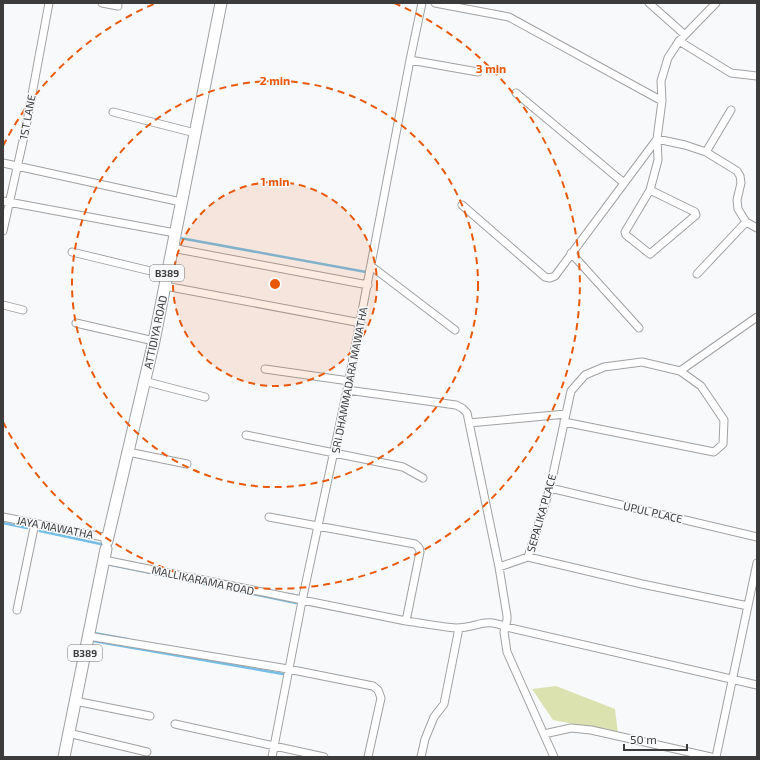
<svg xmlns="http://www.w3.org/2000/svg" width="760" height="760" viewBox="0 0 760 760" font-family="'Exo 2',sans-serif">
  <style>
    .green { fill: #dbe2b0 }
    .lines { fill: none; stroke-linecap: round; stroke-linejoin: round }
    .stream { stroke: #75bfe6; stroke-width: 2.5 }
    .minor-casing { stroke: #a0a1a3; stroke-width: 9 }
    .primary-casing { stroke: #a0a1a3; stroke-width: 13 }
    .minor { stroke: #fff; stroke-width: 7 }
    .primary { stroke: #fff; stroke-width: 11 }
    .ring { fill: none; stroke: #e8590c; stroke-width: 2; stroke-dasharray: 7 5 }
    .labels { text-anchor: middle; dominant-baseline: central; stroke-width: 3; stroke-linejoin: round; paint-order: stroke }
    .shield { fill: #f8f9fb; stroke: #747576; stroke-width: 1 }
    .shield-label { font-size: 10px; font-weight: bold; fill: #3c3c3d }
    .street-label { font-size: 11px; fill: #3c3c3d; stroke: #f8f9fb }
    .centre { fill: #e8590c; stroke: #f8f9fb; stroke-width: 2 }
    .ring-label { font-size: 12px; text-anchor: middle; font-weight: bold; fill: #e8590c; stroke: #f8f9fb; stroke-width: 3; stroke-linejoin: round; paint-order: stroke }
  </style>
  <rect width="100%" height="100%" fill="#f8f9fb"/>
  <path class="green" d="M556,686L615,709L618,733L553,720L532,689Z"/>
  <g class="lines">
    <path class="stream" d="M180,238L366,272
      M3,523L27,528
      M40,531L110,546L111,542
      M107,564L296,603
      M289,594L298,596
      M94,633L127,639
      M93,641L283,674"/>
    <defs>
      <path id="minor" d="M102,3L118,6
        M435,3L509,17L662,101
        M649,3L685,35
        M679,41L731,73L757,76
        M410,60L478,72
        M516,93L624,183
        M113,112L195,133
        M706,152L731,110
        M3,163L181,202
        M650,190L695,212L696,215L650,254L626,235L625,232L650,190L658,160L657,139L662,101L661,81L668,58L679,41L716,3
        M3,201L175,233
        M462,205L545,277L550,278L555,276L657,139L685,145L706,152L737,171L740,176L741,183L737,200L738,209L746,222L757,228
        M3,231L25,132L49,3
        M172,248L368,285
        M72,252L167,275
        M571,253L639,328
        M371,266L455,330
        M697,274L746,222
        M165,286L361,323
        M3,305L23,310
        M76,323L154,341
        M265,369L349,381
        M680,371L757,317
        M144,381L205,397
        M347,390L456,405L462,408L467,413L499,567L507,616V620L504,632L507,652L554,757
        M564,422L714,452L723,444L724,420L701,386L680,371L642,362L604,367L585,375L571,391L566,414
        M469,423L566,414L550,488L528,557L642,584L748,606
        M246,435L403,467L423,478
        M128,452L187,464
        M550,488L757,537
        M3,517L108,538
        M269,517L415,544C418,546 420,548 420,552L406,621
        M104,560L406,621C422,623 440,627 456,628C477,628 484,617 506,627L757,685
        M499,567L528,557
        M17,610L35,523
        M88,636L288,669L373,686L378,690L381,698L368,757
        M75,701L150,716
        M175,724L324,757
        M68,733L147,752
        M544,734L571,728L591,730L711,757
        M272,757L302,601L347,390L410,60L422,3
        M421,757L425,739L434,717L444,704L459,628
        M716,757L757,563"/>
      <path id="primary" d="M107,541L154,341L221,3
        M64,757L106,549"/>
    </defs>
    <use href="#minor" class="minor-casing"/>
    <use href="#primary" class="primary-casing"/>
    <use href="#minor" class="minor"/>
    <use href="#primary" class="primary"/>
  </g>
  <circle cx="275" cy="284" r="102" fill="#e8590c" fill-opacity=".12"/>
  <g class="ring">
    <circle cx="275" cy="284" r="102"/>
    <circle cx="275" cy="284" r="203"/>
    <path d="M3 146A305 305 0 0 1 156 3M394 3A305 305 0 1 1 3 422"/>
  </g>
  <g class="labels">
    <g class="shield">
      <rect x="150" y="265" width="34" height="16" rx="3"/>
      <rect x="68" y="645" width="34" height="16" rx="3"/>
    </g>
    <g class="shield-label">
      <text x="167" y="273">B389</text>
      <text x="85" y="653">B389</text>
    </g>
    <g class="street-label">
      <text transform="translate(27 117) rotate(-79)">1ST LANE</text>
      <text transform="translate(155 332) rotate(-78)">ATTIDIYA ROAD</text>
      <text transform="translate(349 380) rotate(-79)">SRI DHAMMADARA MAWATHA</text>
      <text transform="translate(653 512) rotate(13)">UPUL PLACE</text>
      <text transform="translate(541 513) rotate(-74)">SEPALIKA PLACE</text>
      <text transform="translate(55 527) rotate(11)">JAYA MAWATHA</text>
      <text transform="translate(203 580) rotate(12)">MALLIKARAMA ROAD</text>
    </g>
  </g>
  <circle cx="275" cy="284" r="6" class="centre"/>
  <g class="ring-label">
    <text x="491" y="73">3 min</text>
    <text x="275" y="85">2 min</text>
    <text x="275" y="186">1 min</text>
  </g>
  <rect width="760" height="760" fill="none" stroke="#3c3c3d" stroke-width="8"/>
  <path d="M624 744v6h63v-6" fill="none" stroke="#3c3c3d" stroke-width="2"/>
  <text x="630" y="744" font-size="12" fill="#3c3c3d" stroke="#f8f9fb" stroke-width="3" paint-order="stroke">50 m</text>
</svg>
